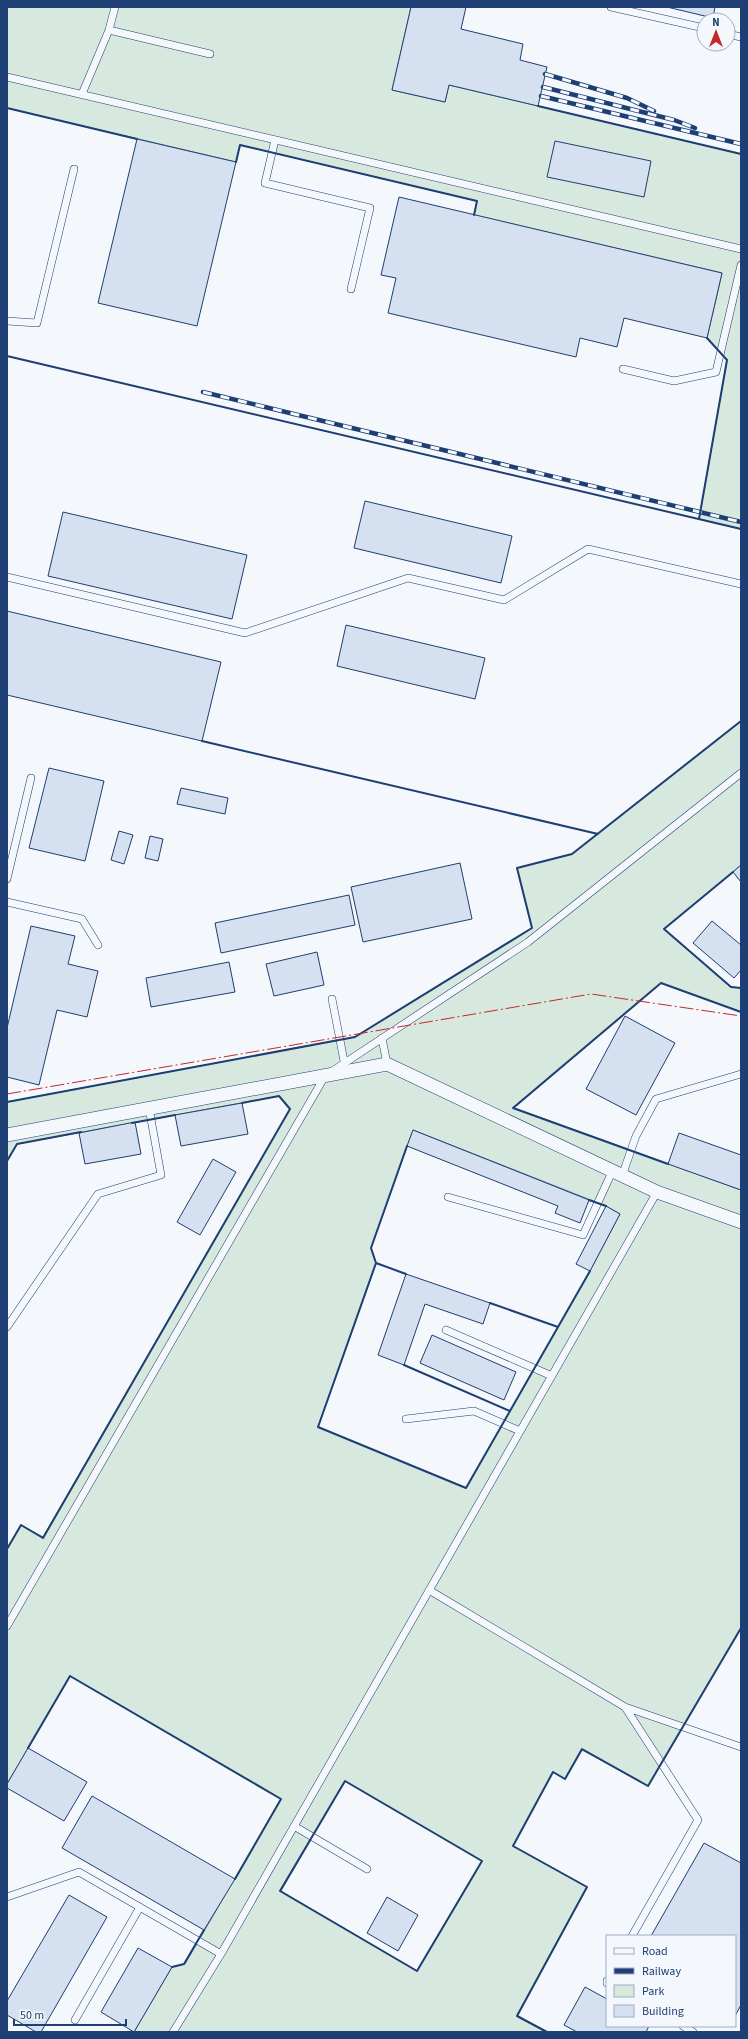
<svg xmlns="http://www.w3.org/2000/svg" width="748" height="2039" viewBox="0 0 748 2039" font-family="'Source Sans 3',sans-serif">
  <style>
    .green { fill: #d7e8df; stroke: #687fa3; fill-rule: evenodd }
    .building { fill: #d5e0f0; stroke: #1d3f73 }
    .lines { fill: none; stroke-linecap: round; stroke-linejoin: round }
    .lane-casing { stroke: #1d3f73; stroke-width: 8 }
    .street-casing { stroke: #1d3f73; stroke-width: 14 }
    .lane { stroke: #f4f7fb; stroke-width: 7 }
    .street { stroke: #f4f7fb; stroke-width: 13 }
    .rail-casing { stroke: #1d3f73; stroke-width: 4.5 }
    .rail { stroke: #f4f7fb; stroke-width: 3; stroke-dasharray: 9; stroke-linecap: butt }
    .wall { stroke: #1d3f73; stroke-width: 2 }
    .power { stroke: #c62828; stroke-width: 1; stroke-dasharray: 14 3 2 3; stroke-linecap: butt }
  </style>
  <rect width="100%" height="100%" fill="#f4f7fb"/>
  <path class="green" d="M7,7H411L392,90L445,102L449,85L741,154V529L699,519L727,360L707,338L722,273L474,215L477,201L240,145L236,162L7,108Z
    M741,721V865L664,929L731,987L741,988V1012L661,983L514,1108L741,1190V1628L648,1786L582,1750L565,1779L553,1772L513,1846L587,1887L517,2015L544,2031L543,2032H134L172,1967L185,1964L281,1799L70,1676L7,1784V1549L21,1525L43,1537L290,1109L279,1096L17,1144L7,1161V1102L355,1037L532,928L517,868L572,854ZM413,1130L606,1206L620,1214L590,1271L466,1488L318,1427L376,1263L371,1248ZM345,1781L482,1861L417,1971L281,1891Z"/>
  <path class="building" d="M411,7H466L461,29L523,44L520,60L547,67L538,106L449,85L445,102L392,90Z
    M667,7H715L713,18Z
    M137,139L236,162L197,326L98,303Z
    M555,141L651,161L644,197L547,177Z
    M399,197L722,273L707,338L624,318L617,347L580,338L576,357L388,313L396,278L381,275Z
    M365,501L512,536L501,583L354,548Z
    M63,512L247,555L232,619L48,576Z
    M7,611L221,662L202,741L7,695Z
    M346,625L485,658L475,699L337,666Z
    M49,768L104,781L85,861L29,848Z
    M181,788L228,798L225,814L177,804Z
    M119,831L133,835L124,864L111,860Z
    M150,836L163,839L158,861L145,858Z
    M460,863L472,919L363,942L351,887Z
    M741,865V882L733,872Z
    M349,895L355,925L221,953L215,923Z
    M712,921L741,945V970L734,978L693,943Z
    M31,926L75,936L68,964L98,971L87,1017L57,1010L39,1085L7,1077V1028Z
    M317,952L324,985L274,996L266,964Z
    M229,962L235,992L151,1007L146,978Z
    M625,1016L675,1043L636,1115L586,1089Z
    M242,1103L248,1134L181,1146L175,1115Z
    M135,1122L141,1154L85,1164L79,1133Z
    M413,1130L589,1200L580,1223L555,1213L558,1206L407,1146Z
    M679,1133L741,1155V1190L668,1164Z
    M213,1159L236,1172L200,1235L177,1222Z
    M606,1206L620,1214L590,1271L576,1264Z
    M406,1274L490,1303L483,1324L425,1304L404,1365L378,1355Z
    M432,1335L516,1372L504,1400L420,1363Z
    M28,1748L87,1782L64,1821L7,1788V1784Z
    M92,1796L235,1879L204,1930L62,1848Z
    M704,1843L741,1863V2005L735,2016V1936H651Z
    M69,1895L107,1917L41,2032H36L7,2015V2001Z
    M387,1897L418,1915L398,1951L367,1933Z
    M138,1948L172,1967L134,2032L101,2012Z
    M585,1987L607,1999V2026H649L646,2032H577L564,2025Z"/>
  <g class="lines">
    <defs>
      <path id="lane" d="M611,7L704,28
        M109,30L210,54
        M728,34L741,37
        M7,77L741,249
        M82,94L109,30L115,7
        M275,140L265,183L370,208L351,289
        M7,321L37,323L74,169
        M623,369L674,381L716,372L741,265
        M7,577L245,633L408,578L504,600L588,549L741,584
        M7,879L31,778
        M7,902L82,919L98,945
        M332,999L345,1066
        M382,1038L387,1064
        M622,1176L636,1136L656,1099L741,1074
        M448,1197L583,1235L612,1172
        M7,1327L98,1194L161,1175L149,1108
        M446,1330L552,1376
        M406,1419L474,1411L520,1431
        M429,1590L625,1707L741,1747
        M7,1626L325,1076L528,942L741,773
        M625,1707L698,1820L632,1936
        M294,1826L367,1869
        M7,1897L79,1872L221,1954
        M607,1981V1983
        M75,2020L140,1907
        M683,2026L693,2032
        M173,2032L221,1954L657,1192"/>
      <path id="street" d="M7,1135L387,1064L657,1192L741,1222"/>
    </defs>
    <use href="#lane" class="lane-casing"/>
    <use href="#street" class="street-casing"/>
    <use href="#lane" class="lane"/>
    <use href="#street" class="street"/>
    <defs>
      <path id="rail" d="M545,74L627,98L654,111
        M543,87L674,120L695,128
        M541,96L741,144
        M203,392L741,522"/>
    </defs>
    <use href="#rail" class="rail-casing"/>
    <use href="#rail" class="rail"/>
    <path class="wall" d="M538,106L741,154
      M7,108L137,139
      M236,162L240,145L477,201L474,215
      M7,356L741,529
      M699,519L727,360L707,338
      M202,741L598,834
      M733,872L664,929L731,987L741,988
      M7,1102L355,1037L532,928L517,868L572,854L741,721
      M132,1123L175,1115
      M407,1146L371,1248L376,1263L318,1427L466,1488L590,1271
      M7,1161L17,1144L81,1132
      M668,1164L513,1108L661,983L741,1012
      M589,1200L606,1206
      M376,1263L406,1274
      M490,1303L558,1327
      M404,1365L510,1411
      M7,1549L21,1525L43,1538L290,1109L279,1096L242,1103
      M28,1748L70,1676L281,1799L235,1879
      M345,1781L482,1861L417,1971L280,1891Z
      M172,1967L184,1964L204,1930
      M547,2032L517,2016L587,1887L513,1846L553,1772L565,1779L582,1749L648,1786L741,1628"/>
    <path class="power" d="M7,1094L591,994L741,1016"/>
  </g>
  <rect width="748" height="2039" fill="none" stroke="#1d3f73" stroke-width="16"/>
  <rect x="606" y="1935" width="130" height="92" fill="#f4f7fb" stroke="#9eadc5"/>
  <rect x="614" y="1948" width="20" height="6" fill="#f4f7fb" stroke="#9eadc5"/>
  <text x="642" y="1955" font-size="12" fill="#1d3f73">Road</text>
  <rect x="614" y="1968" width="20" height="6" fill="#1d3f73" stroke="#9eadc5"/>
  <text x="642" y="1975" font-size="12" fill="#1d3f73">Railway</text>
  <rect x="614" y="1985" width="20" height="12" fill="#d7e8df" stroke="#9eadc5"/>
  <text x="642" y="1995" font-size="12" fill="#1d3f73">Park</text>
  <rect x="614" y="2005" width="20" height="12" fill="#d5e0f0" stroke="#9eadc5"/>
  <text x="642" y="2015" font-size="12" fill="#1d3f73">Building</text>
  <g transform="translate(716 32)"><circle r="19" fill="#f4f7fb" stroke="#9eadc5"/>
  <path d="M0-3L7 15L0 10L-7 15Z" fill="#c62828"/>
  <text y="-6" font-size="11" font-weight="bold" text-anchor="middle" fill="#1d3f73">N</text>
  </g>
  <path d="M14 2019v6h112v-6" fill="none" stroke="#1d3f73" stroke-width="2"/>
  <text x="20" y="2019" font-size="12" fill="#1d3f73" stroke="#f4f7fb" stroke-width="3" paint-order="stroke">50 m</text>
</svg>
